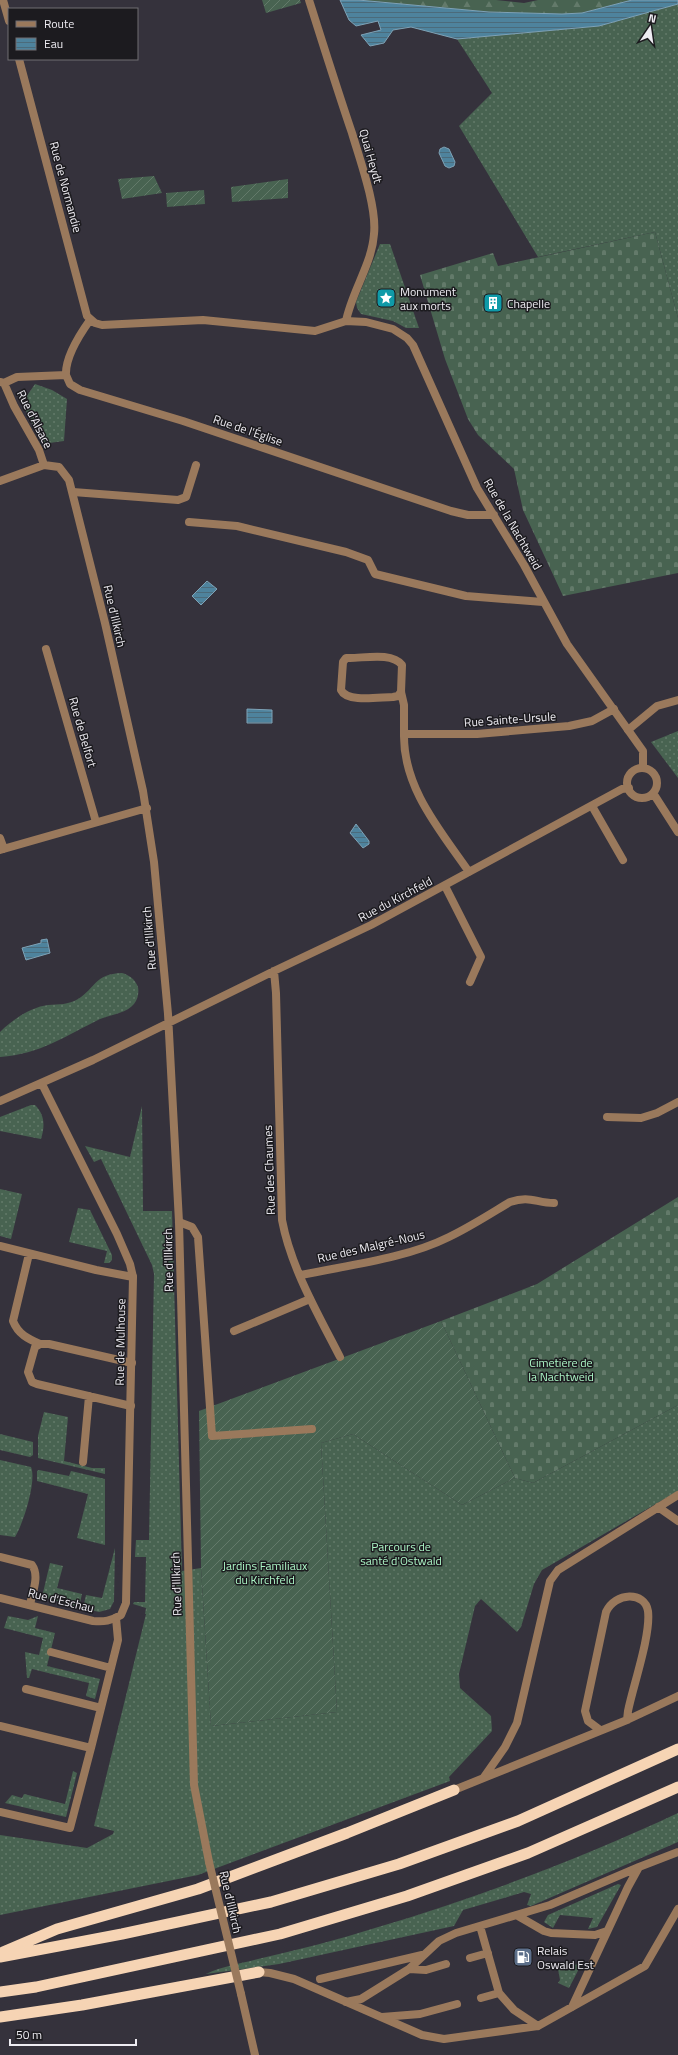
<svg xmlns="http://www.w3.org/2000/svg" width="678" height="2055" viewBox="0 0 678 2055" font-family="'Titillium Web',sans-serif">
  <style>
    .grass { fill: url(#grass-dots) }
    .forest { fill: url(#forest-firs) }
    .cemetery { fill: url(#cemetery-stones) }
    .garden { fill: url(#garden-furrows) }
    .water { fill: url(#water-rules); stroke: #7ea2b6 }
    .lines { fill: none; stroke-linecap: round; stroke-linejoin: round }
    .service { stroke: #9a795c; stroke-width: 8 }
    .minor { stroke: #9a795c; stroke-width: 8 }
    .trunk { stroke: #f6d4b4; stroke-width: 11 }
    .minor-bridge { stroke: #9a795c; stroke-width: 8 }
    .labels { text-anchor: middle; dominant-baseline: central; stroke-width: 3; stroke-linejoin: round; paint-order: stroke }
    .street-label { font-size: 12px; fill: #eeecf2; stroke: #1c1b1f }
    .poi-label { font-size: 12px; fill: #eeecf2; stroke: #1c1b1f; text-anchor: start }
    .park-label { font-size: 12px; fill: #adf7c7; stroke: #1c1b1f }
  </style>
  <defs>
    <pattern id="grass-dots" width="8" height="8" patternUnits="userSpaceOnUse"><rect width="8" height="8" fill="#486351"/><path d="M2 2h.1M6 6h.1" fill="none" stroke="#637a6a" stroke-width="1.8" stroke-linecap="round"/></pattern>
    <pattern id="forest-firs" width="22" height="20" patternUnits="userSpaceOnUse"><rect width="22" height="20" fill="#486351"/><path d="M5 1l3.5 6h-7zM16 11l3.5 6h-7z" fill="#637a6a"/></pattern>
    <pattern id="cemetery-stones" width="16" height="16" patternUnits="userSpaceOnUse"><rect width="16" height="16" fill="#486351"/><path d="M2 7V4a2 2 0 0 1 4 0v3zM10 15v-3a2 2 0 0 1 4 0v3z" fill="#637a6a"/></pattern>
    <pattern id="garden-furrows" width="10" height="10" patternUnits="userSpaceOnUse"><rect width="10" height="10" fill="#486351"/><path d="M-1 1l2-2M0 10L10 0M9 11l2-2" fill="none" stroke="#637a6a"/></pattern>
    <pattern id="water-rules" width="6" height="5" patternUnits="userSpaceOnUse"><rect width="6" height="5" fill="#4e839d"/><path d="M0 2.5h6" fill="none" stroke="#4b6b7b"/></pattern>
  </defs>
  <rect width="100%" height="100%" fill="#35323c"/>
  <path class="grass" d="M678,4V318L655,232L538,257L459,126L492,93L457,39L599,26Z
    M380,244H390L419,328H406L393,321L361,314L357,308L356,302Z
    M35,384L52,390L67,399L64,441L42,444L22,403Z
    M678,731V778L651,742Z
    M122,973C129,975 135,979 138,987C139,993 138,999 134,1004C127,1013 110,1015 100,1019C65,1036 41,1054 0,1057V1032C12,1020 31,1007 48,1005C59,1004 68,1005 78,999C96,988 94,974 122,973Z
    M31,1105H35C45,1115 45,1126 41,1139L0,1131V1117Z
    M142,1106L143,1211H172L182,1571L201,1568L211,1726L337,1712L321,1443L353,1434L462,1505L515,1478L533,1483L678,1405V1491L542,1570L534,1584L521,1627L517,1632L481,1599L475,1606L459,1674L460,1688L491,1716L492,1731L449,1777L450,1781L198,1875L0,1915V1835L87,1848L113,1834L114,1831L94,1826L146,1614H145L146,1608L133,1604L134,1602H145L146,1557H135L136,1540H149L154,1274L152,1265L101,1159L94,1162L85,1146L130,1157Z
    M0,1189L22,1194L11,1239L0,1236Z
    M78,1208L90,1210L112,1255V1260L109,1263H104L107,1251L69,1242Z
    M44,1412L68,1417L64,1461L92,1468H105V1474L38,1458V1436Z
    M0,1434L33,1442V1455L30,1457L0,1450Z
    M0,1460L31,1467C37,1481 23,1524 15,1537L0,1535Z
    M39,1470L69,1476L71,1471L105,1479V1545L77,1538L88,1494L37,1481V1471Z
    M115,1548L114,1601L110,1609L99,1612L83,1608L86,1595L102,1598Z
    M50,1563L63,1566L57,1588L82,1594L79,1607L42,1597Z
    M8,1616L28,1620L38,1616L35,1628L55,1633L47,1666L100,1679L95,1699L86,1696L89,1683L32,1669L29,1678H27L25,1652L39,1655L43,1638L4,1628Z
    M73,1771L77,1773L66,1817L5,1803L12,1795L22,1798L24,1794L65,1804Z
    M678,1813V1842L531,1906L527,1905L531,1894L524,1892L463,1910L454,1926L279,1964L206,1974C223,1966 240,1964 258,1959C297,1950 337,1940 375,1928C479,1897 580,1859 678,1813Z
    M618,1884L621,1885L597,1927L588,1929L593,1918L560,1915L553,1928L544,1922L548,1915Z
    M582,1963L569,1988L558,1983L560,1980L558,1969Z"/>
  <path class="forest" d="M358,0H496L524,3L538,0H632L582,13L562,14L489,12Z"/>
  <path class="cemetery" d="M655,232L678,318V573L563,596L523,510L514,469L478,435L468,419L445,359L420,275L493,253L498,266Z
    M678,1197V1405L533,1483L515,1478L441,1321L537,1284Z"/>
  <path class="garden" d="M262,0H300L301,3L266,13Z
    M154,176L162,193L122,199L118,179Z
    M288,179V198L232,202L231,187Z
    M204,190L205,204L167,207L166,193Z
    M441,1321L515,1478L462,1505L353,1434L321,1443L337,1712L211,1726L201,1568L199,1411Z"/>
  <path class="water" d="M340,0H358L489,12L562,14L582,13L632,0H678V4L599,26L457,39L411,27L393,30L384,43L370,46L361,35L381,30L378,21L356,26L349,20Z
    M444,147L449,149L455,162L454,166L449,168L445,166L439,153L440,149Z
    M207,581L217,589L201,605L192,596Z
    M247,709L272,710V723H247Z
    M356,824L369,841V844L363,848L350,833Z
    M47,939L50,953L26,960L22,948L41,943V940Z"/>
  <g class="lines">
    <path class="service" d="M73,492L178,500L186,497L196,465
      M189,522L237,526L346,552L368,560L375,574L466,596L543,602
      M46,649L96,822
      M628,730L657,706L678,700
      M592,806L623,860
      M445,886L481,957L470,982
      M179,1222L192,1227L198,1237L212,1436L312,1429
      M0,1246L96,1270L133,1277
      M29,1254L13,1321C18,1334 28,1339 40,1344
      M234,1331L310,1299
      M131,1406L37,1384L32,1382L28,1372L35,1347L40,1344H49L132,1363
      M83,1462L89,1396
      M658,1507L678,1521
      M0,1557L32,1565C40,1576 32,1593 30,1605
      M51,1652L111,1668
      M26,1689L101,1708
      M0,1726L91,1748L118,1640L116,1618
      M600,1730L588,1721L585,1711L606,1612C615,1592 645,1591 648,1611C651,1635 633,1686 628,1711L627,1720
      M484,1777L505,1747L517,1723L550,1581L558,1570L678,1495
      M454,1790L627,1720L678,1696
      M0,1812L70,1828L91,1748
      M518,1916L544,1931L551,1933L595,1935L607,1931
      M480,1926L499,1993L514,2010L538,2026
      M470,1958L488,1953
      M409,1969L426,1970L446,1964
      M259,1972L270,1973L294,1979L422,2035L444,2039L538,2026L645,1966L678,1909
      M320,1979L422,1955
      M481,1998L499,1993
      M346,2002L361,1999L409,1969L439,1941L456,1933L550,1905L639,1867
      M572,2007L628,1887L639,1867L678,1852
      M382,2017L420,2014L457,2004"/>
    <path class="minor" d="M3,0L9,21
      M309,0C323,44 337,89 352,133C360,160 377,207 374,234C372,264 352,291 346,321
      M19,59L87,316L95,323L102,325L203,320L315,331L346,321L366,322L393,329L407,338L413,345L477,488L524,565L567,644L643,751V768
      M66,375C65,357 80,334 90,320
      M0,382L4,383L17,377L66,375L70,384L80,390L183,421L451,511L468,515H494
      M4,383L14,406L39,450L44,465
      M0,481L44,465L59,467L69,480L105,623L143,791L154,862L168,1014L179,1222L194,1785L209,1862
      M401,692L398,696L393,697C380,697 347,703 341,690L343,662L346,658H350C365,658 392,652 402,665L401,692L404,705V734
      M627 783a15 15 0 1 1 30 0a15 15 0 1 1-30 0Z
      M653,793L678,832
      M0,838L4,849
      M0,850L147,808
      M469,872C440,830 403,788 404,734H477L569,726L592,721L614,709
      M274,971L276,993L282,1220C291,1268 318,1314 340,1357
      M0,1101L93,1060L274,971L371,925L622,789L629,788
      M607,1117L641,1118L657,1113L678,1102
      M301,1275C348,1265 405,1259 449,1237C470,1227 490,1214 510,1202C530,1195 536,1203 554,1203
      M0,1598L93,1621C104,1622 111,1621 121,1615L126,1603L133,1277L130,1264L117,1234L42,1084
      M241,1994L255,2055"/>
    <path class="trunk" d="M3,1952L57,1929L198,1889L347,1833L454,1790
      M0,1957L122,1934L271,1902L399,1864L518,1821L678,1749
      M0,1992L36,1987L280,1934L407,1896L528,1853L678,1787
      M0,2017L82,2005L259,1972"/>
    <path class="minor-bridge" d="M209,1862L241,1994"/>
  </g>
  <defs>
    <symbol id="sight-square" viewBox="-11 -11 22 22"><rect x="-9" y="-9" width="18" height="18" rx="4" fill="#0f9aa8" stroke="#1c1b1f"/><path d="M0-6L1.8-2.2L6-1.7L2.9 1.2L3.7 5.4L0 3.3L-3.7 5.4L-2.9 1.2L-6-1.7L-1.8-2.2Z" fill="#fff"/></symbol>
    <symbol id="building-square" viewBox="-11 -11 22 22"><rect x="-9" y="-9" width="18" height="18" rx="4" fill="#0f9aa8" stroke="#1c1b1f"/><path d="M-4-6H4V6H1V3H-1V6H-4ZM-2.5-4.3h1.7v1.8h-1.7ZM.8-4.3h1.7v1.8H.8ZM-2.5-1h1.7V.8h-1.7ZM.8-1h1.7V.8H.8Z" fill="#fff"/></symbol>
    <symbol id="fuel-square" viewBox="-11 -11 22 22"><rect x="-9" y="-9" width="18" height="18" rx="4" fill="#5c6f8a" stroke="#1c1b1f"/><path d="M-5.5-6h7V0h2V4h1.3V-2.5L3-4.5l.8-.8L6-3V5H2.5V1h-1V6h-7ZM-4.2-4.7v3.2H.2V-4.7Z" fill="#fff"/></symbol>
  </defs>
  <g fill-rule="evenodd">
    <use href="#sight-square" x="375" y="287" width="22" height="22"/>
    <use href="#building-square" x="482" y="292" width="22" height="22"/>
    <use href="#fuel-square" x="512" y="1946" width="22" height="22"/>
  </g>
  <g class="labels">
    <g class="street-label">
      <text transform="translate(371 156) rotate(74)">Quai Heydt</text>
      <text transform="translate(66 187) rotate(75)">Rue de Normandie</text>
      <text transform="translate(35 419) rotate(63)">Rue d'Alsace</text>
      <text transform="translate(248 430) rotate(19)">Rue de l'Église</text>
      <text transform="translate(513 524) rotate(60)">Rue de la Nachtweid</text>
      <text transform="translate(115 616) rotate(77)">Rue d'Illkirch</text>
      <text transform="translate(510 719) rotate(-4)">Rue Sainte-Ursule</text>
      <text transform="translate(83 732) rotate(74)">Rue de Belfort</text>
      <text transform="translate(395 899) rotate(-28)">Rue du Kirchfeld</text>
      <text transform="translate(149 938) rotate(-95)">Rue d'Illkirch</text>
      <text transform="translate(269 1170) rotate(-92)">Rue des Chaumes</text>
      <text transform="translate(371 1246) rotate(-13)">Rue des Malgré-Nous</text>
      <text transform="translate(168 1260) rotate(-91)">Rue d'Illkirch</text>
      <text transform="translate(120 1342) rotate(-89)">Rue de Mulhouse</text>
      <text transform="translate(176 1584) rotate(-92)">Rue d'Illkirch</text>
      <text transform="translate(61 1600) rotate(14)">Rue d'Eschau</text>
      <text transform="translate(231 1902) rotate(77)">Rue d'Illkirch</text>
    </g>
    <g class="poi-label">
      <text x="400" y="291">Monument<tspan x="400" dy="14">aux morts</tspan></text>
      <text x="507" y="303">Chapelle</text>
      <text x="537" y="1950">Relais<tspan x="537" dy="14">Oswald Est</tspan></text>
    </g>
    <g class="park-label">
      <text x="561" y="1362">Cimetière de<tspan x="561" dy="14">la Nachtweid</tspan></text>
      <text x="401" y="1546">Parcours de<tspan x="401" dy="14">santé d'Ostwald</tspan></text>
      <text x="265" y="1565">Jardins Familiaux<tspan x="265" dy="14">du Kirchfeld</tspan></text>
    </g>
  </g>
  <rect x="8" y="8" width="130" height="52" fill="#1c1b1f" stroke="#706f73"/>
  <rect x="16" y="21" width="20" height="6" fill="#9a795c" stroke="#706f73"/>
  <text x="44" y="28" font-size="12" fill="#eeecf2">Route</text>
  <rect x="16" y="38" width="20" height="12" fill="url(#water-rules)" stroke="#706f73"/>
  <text x="44" y="48" font-size="12" fill="#eeecf2">Eau</text>
  <g transform="translate(650 28) rotate(13)" stroke="#1c1b1f" stroke-width="3" paint-order="stroke">
  <path d="M0-3L7 15L0 10L-7 15Z" fill="#eeecf2"/>
  <text y="-6" font-size="11" font-weight="bold" text-anchor="middle" fill="#eeecf2">N</text>
  </g>
  <path d="M10 2039v6h126v-6" fill="none" stroke="#eeecf2" stroke-width="2"/>
  <text x="16" y="2039" font-size="12" fill="#eeecf2" stroke="#1c1b1f" stroke-width="3" paint-order="stroke">50 m</text>
</svg>
